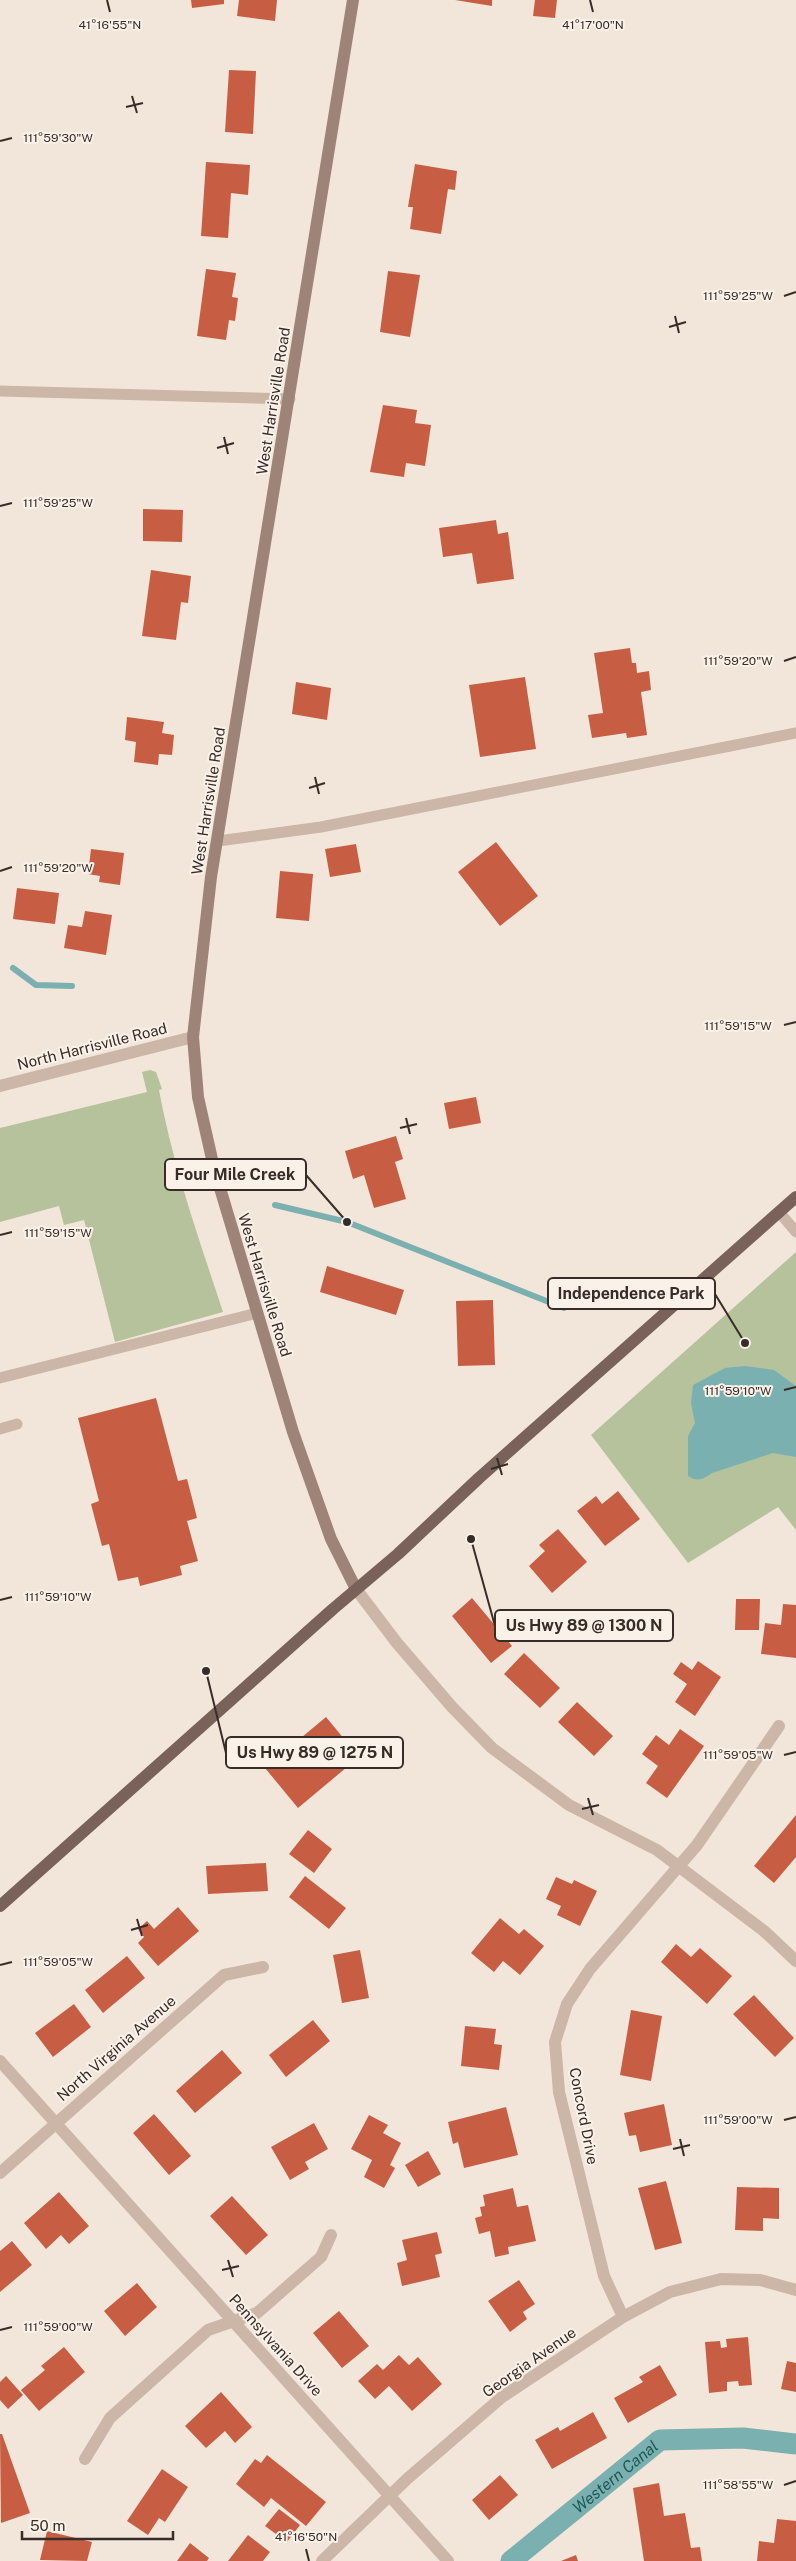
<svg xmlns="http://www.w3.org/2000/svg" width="796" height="2561" viewBox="0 0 796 2561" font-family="'Public Sans',sans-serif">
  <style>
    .green { fill: #b6c29b }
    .water { fill: #7ab0af }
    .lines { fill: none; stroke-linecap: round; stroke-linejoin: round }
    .stream { stroke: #7ab0af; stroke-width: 6 }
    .canal { stroke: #7ab0af; stroke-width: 21 }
    .building { fill: #c75e44 }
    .service { stroke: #cbb6a7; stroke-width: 11 }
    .minor { stroke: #cbb6a7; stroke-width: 12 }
    .secondary { stroke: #9e8478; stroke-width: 12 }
    .primary { stroke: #796259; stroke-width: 12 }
    .ticks { fill: none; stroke: #372c28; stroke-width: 2 }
    .labels { text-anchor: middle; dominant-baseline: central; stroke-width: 4; stroke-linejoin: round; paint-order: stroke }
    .street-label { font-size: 15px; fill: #372c28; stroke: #faf1e8 }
    .water-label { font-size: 16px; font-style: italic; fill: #1d5859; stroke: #faf1e8 }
    .ticks-label { font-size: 12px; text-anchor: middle; fill: #372c28; stroke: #faf1e8; stroke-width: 4; stroke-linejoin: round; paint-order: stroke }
    .leader { fill: none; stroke: #372c28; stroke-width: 2 }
    .callout-dot { fill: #372c28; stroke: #faf1e8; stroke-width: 2 }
    .callout { fill: #faf1e8; stroke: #372c28; stroke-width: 2 }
    .callout-label { font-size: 16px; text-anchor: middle; font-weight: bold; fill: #372c28 }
  </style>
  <rect width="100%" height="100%" fill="#f2e6db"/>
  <path class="green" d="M150,1070L156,1072L162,1089L159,1090C173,1166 199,1239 223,1312L115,1342L84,1220L64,1225L59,1206L0,1222V1128L147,1092L142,1072Z
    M796,1252V1530L778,1507L688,1563L591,1435Z"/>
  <path class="water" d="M745,1366L774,1370L796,1386V1457L773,1453L712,1473C703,1480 697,1482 688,1476V1436L695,1423L691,1403L693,1385L725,1368Z"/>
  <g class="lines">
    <path class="stream" d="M13,968L36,985L72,986
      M275,1205L347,1222L564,1308"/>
    <path class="canal" id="s1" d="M511,2561L660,2440L743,2438L796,2444"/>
  </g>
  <path class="building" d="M191,0H224V4L192,8Z
    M239,0H277L275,21L237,16Z
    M455,0H492V6Z
    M535,0H557L555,18L533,16Z
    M229,70L256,71L253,134L225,132Z
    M206,162L250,165L248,195L231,193L228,238L201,236Z
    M415,164L457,171L455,190L448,189L441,234L410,229L413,207H408Z
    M206,269L236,273L232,297L238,298L235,321L229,320L226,340L197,336Z
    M388,271L420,275L410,337L380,332Z
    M383,405L417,410L415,423L431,425L425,466L406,463L404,477L370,472Z
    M143,509L183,510L182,542L143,541Z
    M496,520L498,534L508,532L514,579L477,584L472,553L443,557L439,528Z
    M151,570L191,576L188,603L181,602L176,640L142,636Z
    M630,648L632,663H636L637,673L649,671L651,690L641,692L647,735L627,738L626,733L592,738L588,715L603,713L594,653Z
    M525,677L536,749L480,757L469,685Z
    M296,682L331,688L327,720L292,714Z
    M127,717L164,722L162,733L174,735L172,755L159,754L158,765L134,762L136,742L125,740Z
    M496,842L538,896L500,926L458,872Z
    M356,844L361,872L330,877L325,849Z
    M91,849L124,853L120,885L99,882L100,876L88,874Z
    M280,871L313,874L309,921L276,918Z
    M17,888L59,893L55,924L13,919Z
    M85,911L112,915L106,955L64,948L68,925L82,927Z
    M476,1097L481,1123L449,1129L444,1103Z
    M396,1136L403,1159L395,1162L406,1199L374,1208L364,1175L353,1179L345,1151Z
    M327,1266L404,1290L396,1315L320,1292Z
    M493,1300L495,1365L458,1366L456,1301Z
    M156,1398L178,1481L187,1479L192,1498L197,1518L187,1521L198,1561L180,1566L182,1575L140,1586L138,1577L118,1581L109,1544L102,1546L91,1504L99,1501L78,1418Z
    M618,1491L640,1519L605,1546L577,1511L596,1496L602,1504Z
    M558,1529L587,1562L552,1593L529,1566L545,1551L539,1545Z
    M472,1598L512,1646L491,1663L452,1616Z
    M736,1599H760L759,1630H735Z
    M783,1604L796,1605V1658L761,1654L765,1623L781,1625Z
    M524,1653L560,1688L540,1708L504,1674Z
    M698,1661L721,1677L695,1716L675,1702L687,1684L673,1674L681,1662L692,1670Z
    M577,1702L613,1736L594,1756L558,1722Z
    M326,1717L359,1757L298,1808L265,1768Z
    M680,1729L704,1746L667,1798L646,1783L658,1766L642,1754L656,1735L669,1745Z
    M796,1815V1857L774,1883L754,1866Z
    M308,1830L332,1849L314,1873L289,1854Z
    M266,1863L268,1891L208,1894L206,1866Z
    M305,1876L346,1908L329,1929L289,1897Z
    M556,1877L572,1884L574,1880L597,1891L580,1926L557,1915L561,1906L546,1899Z
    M178,1907L199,1931L158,1966L138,1943L144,1937L138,1929L147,1921L154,1929Z
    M500,1918L519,1934L524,1929L544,1946L520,1975L503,1961L494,1972L471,1953Z
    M676,1944L691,1957L700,1948L732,1976L707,2004L661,1962Z
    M360,1950L369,1998L342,2003L333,1955Z
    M127,1956L145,1978L103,2013L85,1990Z
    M754,1995L794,2038L775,2057L733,2014Z
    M74,2004L91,2027L53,2057L35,2033Z
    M631,2010L662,2016L651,2081L620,2075Z
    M313,2020L330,2041L286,2077L269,2055Z
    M465,2026L496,2029L494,2044L502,2045L499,2070L461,2066Z
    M222,2050L242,2073L195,2113L176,2091Z
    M664,2104L672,2145L640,2152L636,2135L629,2136L624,2113Z
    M506,2107L518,2155L464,2168L458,2142L453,2144L448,2122Z
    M154,2114L191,2156L169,2175L133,2133Z
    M369,2115L388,2125L383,2133L401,2143L390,2165L395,2168L384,2188L364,2177L372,2160L351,2149Z
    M314,2123L328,2149L305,2162L309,2169L290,2180L271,2147Z
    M428,2151L441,2174L418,2187L405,2165Z
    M666,2181L682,2243L655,2250L638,2188Z
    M737,2187L779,2188V2219L763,2218V2231L735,2230Z
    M513,2188L517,2207L528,2205L536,2241L508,2247L509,2254L495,2257L490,2231L479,2234L475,2218L482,2216L480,2207L485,2206L483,2195Z
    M59,2192L89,2226L69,2244L61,2235L46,2249L24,2223Z
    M232,2196L268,2235L246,2255L210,2216Z
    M437,2232L442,2253L435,2255L440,2277L402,2286L397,2263L407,2260L402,2240Z
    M12,2241L32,2265L0,2292V2251Z
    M519,2280L535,2304L523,2312L527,2319L510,2332L488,2301Z
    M137,2283L157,2307L125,2336L104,2311Z
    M339,2311L369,2346L342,2368L313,2333Z
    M748,2337L752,2385L739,2386L738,2381L727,2382V2391L709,2393L705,2342L720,2341L721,2348L727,2347L726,2339Z
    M64,2347L85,2372L39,2411L21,2390L45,2370L41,2366Z
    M399,2355L409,2365L418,2357L442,2384L412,2411L389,2386L375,2399L358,2381L377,2364L383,2370Z
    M787,2361L796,2363V2392L781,2389Z
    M660,2365L677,2395L628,2423L614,2398L643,2382L639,2377Z
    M6,2376L23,2395L8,2409L0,2400V2382Z
    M221,2392L252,2427L235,2443L225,2431L206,2448L185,2426Z
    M593,2412L607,2438L552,2469L535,2440L558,2427L560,2431Z
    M0,2434H2L30,2513L1,2523Z
    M267,2455L326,2502L306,2526L271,2498L264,2507L236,2484L255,2459L261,2463Z
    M162,2469L188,2487L165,2522L159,2518L148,2535L127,2521Z
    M500,2475L518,2495L489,2520L472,2500Z
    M659,2483L664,2516L685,2513L691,2548L700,2547L702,2561H644L633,2488Z
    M279,2509L300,2525L287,2542L265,2526Z
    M777,2519L796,2521V2561H757L759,2541L774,2543Z
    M47,2531L92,2542L87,2561L40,2560Z
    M248,2535L270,2552L263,2561H228Z
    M190,2543L209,2558L207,2561H177Z
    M576,2555L578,2561H561Z"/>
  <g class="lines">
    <path class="service" d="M0,391L290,399
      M218,841L321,827L796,733
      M779,1212L796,1232
      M0,1378L257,1313
      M0,1429L17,1424"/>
    <path class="minor" d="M0,1086L193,1037
      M356,1589L397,1643L452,1707L492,1748L569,1805L657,1850L764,1931L796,1961
      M0,2061L448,2561
      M0,2173L224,1975L263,1967
      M623,2317L604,2276L559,2092L555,2042L567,2004L590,1969L697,1845L779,1726
      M85,2459L110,2418L208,2330L257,2313L321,2257L331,2235
      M322,2561L407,2479L502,2397L623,2317L670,2292L721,2279L760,2280L796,2290"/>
    <path class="secondary" d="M353,0L211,877L193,1037L198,1097L214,1168L293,1432L331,1539L356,1589"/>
    <path class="primary" d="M0,1906L333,1609L398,1554L479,1478L796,1197"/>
  </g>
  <path class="ticks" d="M107,0L110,12M590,0L593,12M132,96L137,113M126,107L143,103M0,141L12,138M784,296L796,292M675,316L679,333M669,327L686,322M224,437L228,454M217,448L234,443M0,506L12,503M784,661L796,657M315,777L319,794M309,788L325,783M0,871L12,867M784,1025L796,1022M406,1118L410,1134M400,1128L417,1124M0,1235L12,1232M784,1390L796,1387M497,1458L502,1475M491,1469L508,1464M0,1600L12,1597M784,1755L796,1752M588,1798L593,1815M582,1809L599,1805M137,1919L142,1936M131,1930L148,1925M0,1965L12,1962M784,2120L796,2117M680,2139L684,2156M673,2149L690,2145M228,2260L233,2277M222,2270L239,2266M0,2330L12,2327M784,2485L796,2481M306,2549L309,2561"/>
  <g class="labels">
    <g class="street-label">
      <text transform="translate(273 401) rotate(-81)">West Harrisville Road</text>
      <text transform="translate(208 801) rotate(-81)">West Harrisville Road</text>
      <text transform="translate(92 1046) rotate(-14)">North Harrisville Road</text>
      <text transform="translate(265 1285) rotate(73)">West Harrisville Road</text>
      <text transform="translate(116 2048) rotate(-41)">North Virginia Avenue</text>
      <text transform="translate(584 2116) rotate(79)">Concord Drive</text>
      <text transform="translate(276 2345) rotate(48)">Pennsylvania Drive</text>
      <text transform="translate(529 2362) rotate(-35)">Georgia Avenue</text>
    </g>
    <g class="water-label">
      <text stroke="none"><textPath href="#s1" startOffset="134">Western Canal</textPath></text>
    </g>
  </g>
  <g class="ticks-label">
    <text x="593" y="29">41°17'00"N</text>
    <text x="110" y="29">41°16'55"N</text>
    <text x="58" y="142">111°59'30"W</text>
    <text x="738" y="300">111°59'25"W</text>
    <text x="58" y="507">111°59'25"W</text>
    <text x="738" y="665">111°59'20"W</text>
    <text x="58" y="872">111°59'20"W</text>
    <text x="738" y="1030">111°59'15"W</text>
    <text x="58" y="1237">111°59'15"W</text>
    <text x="738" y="1395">111°59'10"W</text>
    <text x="58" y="1601">111°59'10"W</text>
    <text x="738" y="1759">111°59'05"W</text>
    <text x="58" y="1966">111°59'05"W</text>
    <text x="738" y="2124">111°59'00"W</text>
    <text x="58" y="2331">111°59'00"W</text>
    <text x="738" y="2489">111°58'55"W</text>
    <text x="306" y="2541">41°16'50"N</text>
  </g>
  <path class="leader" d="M347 1222L306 1175M745 1343L715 1294M471 1539L495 1626M206 1671L226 1753"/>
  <g class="callout-dot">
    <circle cx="347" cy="1222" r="5"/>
    <circle cx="745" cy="1343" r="5"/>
    <circle cx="471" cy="1539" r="5"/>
    <circle cx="206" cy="1671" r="5"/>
  </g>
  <g class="callout">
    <rect x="165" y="1159" width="141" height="31" rx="5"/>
    <rect x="548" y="1278" width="167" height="31" rx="5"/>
    <rect x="495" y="1610" width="178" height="31" rx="5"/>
    <rect x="226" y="1737" width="177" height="31" rx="5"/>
  </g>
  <g class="callout-label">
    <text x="235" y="1180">Four Mile Creek</text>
    <text x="631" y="1299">Independence Park</text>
    <text x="584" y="1631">Us Hwy 89 @ 1300 N</text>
    <text x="315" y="1758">Us Hwy 89 @ 1275 N</text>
  </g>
  <path d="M22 2531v8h151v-8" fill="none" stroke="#372c28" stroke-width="2.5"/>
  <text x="30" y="2531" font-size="15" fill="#372c28" stroke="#faf1e8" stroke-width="4" paint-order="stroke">50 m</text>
</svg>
